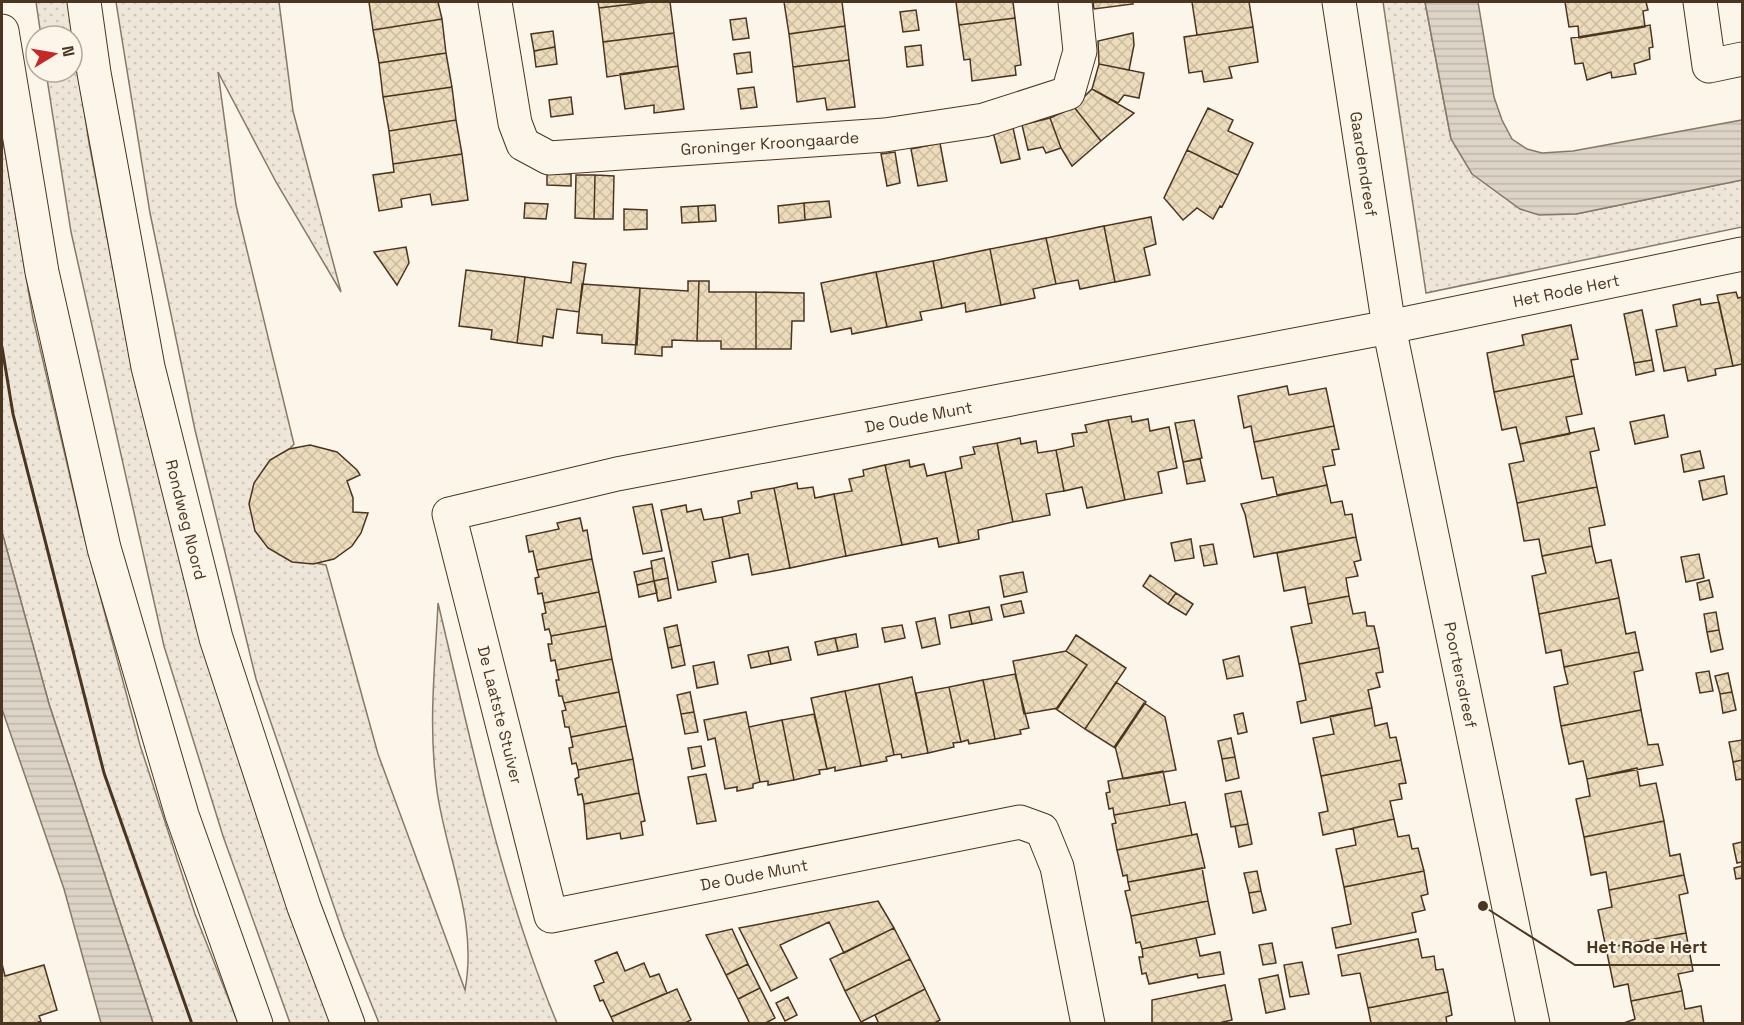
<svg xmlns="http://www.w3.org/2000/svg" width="1744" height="1025" viewBox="0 0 1744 1025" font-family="'Space Grotesk',sans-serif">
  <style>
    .grass { fill: url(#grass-dots); stroke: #887966; stroke-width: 1.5 }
    .water { fill: url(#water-rules); stroke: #887966; stroke-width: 1.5 }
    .building { fill: url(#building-cross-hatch); stroke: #4a3520; stroke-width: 1.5 }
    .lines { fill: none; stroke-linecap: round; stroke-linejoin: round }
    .street-casing { stroke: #4a3520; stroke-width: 35 }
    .secondary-casing { stroke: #4a3520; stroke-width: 35 }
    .primary-casing { stroke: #4a3520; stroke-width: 35 }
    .street { stroke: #fbf6e9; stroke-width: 33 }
    .secondary { stroke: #fbf6e9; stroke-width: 33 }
    .primary { stroke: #fbf6e9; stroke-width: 33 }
    .wall { stroke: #4a3520; stroke-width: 3 }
    .labels { text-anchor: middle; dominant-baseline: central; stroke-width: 4.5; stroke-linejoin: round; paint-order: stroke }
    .street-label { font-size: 16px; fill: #4a3520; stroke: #fbf6e9 }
    .leader { fill: none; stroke: #4a3520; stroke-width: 2 }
    .callout-dot { fill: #4a3520; stroke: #fbf6e9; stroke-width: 2 }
    .callout-label { font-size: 18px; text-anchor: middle; font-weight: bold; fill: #4a3520; stroke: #fbf6e9; stroke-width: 4.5; stroke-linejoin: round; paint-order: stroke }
  </style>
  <defs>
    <pattern id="grass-dots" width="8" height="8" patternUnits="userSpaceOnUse" patternTransform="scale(1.5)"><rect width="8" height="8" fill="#ede6d9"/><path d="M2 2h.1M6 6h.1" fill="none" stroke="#cdc6ba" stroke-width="1.8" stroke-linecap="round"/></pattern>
    <pattern id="water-rules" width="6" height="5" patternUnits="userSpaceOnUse" patternTransform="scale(1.5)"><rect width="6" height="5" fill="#dcd4c6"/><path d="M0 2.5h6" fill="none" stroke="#beb7aa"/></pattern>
    <pattern id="building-cross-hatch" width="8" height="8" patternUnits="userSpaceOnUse" patternTransform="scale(1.5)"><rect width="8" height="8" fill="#ecdcbc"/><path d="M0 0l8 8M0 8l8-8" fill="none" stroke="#ccbda1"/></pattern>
  </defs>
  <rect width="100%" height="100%" fill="#fbf6e9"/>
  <path class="grass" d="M36,2H68L89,143L127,342L331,1023H290L223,836L164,646L71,232L46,72H72V36H41Z
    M116,2H279L293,111L341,292L276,182L218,72L236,205L294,444L278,462L309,562L326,565L378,754L465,990C478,921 447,859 437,791C428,725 435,669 438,603C472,745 501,889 557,1023H379L344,936L256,679L195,430L150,213Z
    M1383,2H1425L1451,139L1576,214L1742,180V227L1426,293Z
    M2,134L33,318L82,528L140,745L195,914L238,1023H153L49,704L2,532Z"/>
  <path class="water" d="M1425,2H1478L1494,97L1502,120L1512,139L1527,149L1542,153L1573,151L1742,120V180L1576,214L1539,215L1520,209L1472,174L1451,139Z
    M2,532L49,704L153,1023H101L64,889L2,709Z"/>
  <path class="building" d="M369,2H438L442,19L373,30Z
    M598,2H650L599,8Z
    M650,2H670L674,33L603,42L599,8Z
    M784,2H842L845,26L789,34Z
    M956,2H1013L1015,18L959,25Z
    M1093,2H1132L1133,4L1094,9Z
    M1192,2H1249L1253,27L1197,35Z
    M1565,2H1646L1648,10L1643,11L1645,27L1579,38L1578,26L1569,27Z
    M916,10L919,30L903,32L900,12Z
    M746,18L749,38L733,40L730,20Z
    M1015,18L1021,65L1015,66L1016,75L972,81L970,59L964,60L959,25Z
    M442,19L446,53L379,63L373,30Z
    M1650,25L1653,47L1649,48L1650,59L1634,64L1636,74L1612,78L1611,72L1587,80L1583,63L1575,64L1571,38Z
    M845,26L849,60L793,67L789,34Z
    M1253,27L1258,62L1229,67L1232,78L1204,82L1202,71L1189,73L1184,37Z
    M553,31L555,47L534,51L531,34Z
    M674,33L678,66L607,77L603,42Z
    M1133,33L1134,45L1129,70L1099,64L1098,41Z
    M921,45L923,65L907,67L905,47Z
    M555,47L557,64L536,67L534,51Z
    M750,52L752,72L737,74L734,54Z
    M446,53L452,87L383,97L379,63Z
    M849,60L855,107L827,110L825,98L797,102L793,67Z
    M1099,64L1144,73L1139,98L1124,95L1118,103L1092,89Z
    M678,66L684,109L654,113V105L625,109L620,74Z
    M452,87L456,120L389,131L383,97Z
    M754,87L757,107L741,109L738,89Z
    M1092,89L1134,113L1101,141L1074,107Z
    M571,97L573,114L551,117L549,100Z
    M1074,107L1101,141L1072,166L1061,148L1050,118Z
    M1208,108L1233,120L1228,131L1253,143L1238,175L1187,150Z
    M1050,118L1061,148L1046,153L1043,147L1028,150L1022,125Z
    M456,120L462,154L393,164L389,131Z
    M1013,128L1020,159L1001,163L993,132Z
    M940,143L947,181L918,186L911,149Z
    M1187,150L1238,175L1222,207L1220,206L1213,219L1197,208L1183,220L1164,198Z
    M895,152L900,183L887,186L881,154Z
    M462,154L468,200L432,205L430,194L401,199L402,207L379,211L373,175L394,172L393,164Z
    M547,173L571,174V186L547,185Z
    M576,175H595L594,219L575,218Z
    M595,175L614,176L613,219H594Z
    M829,201L831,217L805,220L804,203Z
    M525,203L548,204L546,219L524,218Z
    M804,203L805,220L779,223L778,206Z
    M715,205L716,221L699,222L698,206Z
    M698,206L699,222L682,223L681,207Z
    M624,209L647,210V229L624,230Z
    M1151,217L1156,244L1144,248L1150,275L1115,282L1104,226Z
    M1104,226L1115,282L1080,289L1078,280L1056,284L1046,238Z
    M1046,238L1056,284L1033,289L1035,298L1001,305L990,249Z
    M406,247L409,263L397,285L374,252Z
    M990,249L1001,305L966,312L965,303L942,308L933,261Z
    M933,261L942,308L920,312L922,320L887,327L876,272Z
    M573,262L586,264L579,312L557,309L553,338L543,336L542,346L517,343L525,277L571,283Z
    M466,270L525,277L517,343L491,339L492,330L459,326Z
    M876,272L887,327L852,334L851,328L831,332L821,283Z
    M688,281H699L697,341L672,340V347H662V356L635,354L640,288L688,291Z
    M699,281H709V292H756V349H721V341H697Z
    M582,284L640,288L637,345L602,343V335L577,333Z
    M756,292L804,293V321H792L791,349H756Z
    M1736,292L1738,298L1742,297V364L1733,366L1717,295Z
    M1700,299L1701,305L1719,302L1733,366L1715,369L1716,375L1688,381L1685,367L1664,371L1656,330L1677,326L1673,305Z
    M1642,310L1652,360L1634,363L1624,314Z
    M1571,325L1578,359L1571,360L1574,376L1494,392L1487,353L1524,345L1522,335Z
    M1652,360L1654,371L1636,375L1634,363Z
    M1574,376L1582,414L1566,417L1570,434L1520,444L1516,427L1502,430L1494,392Z
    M1287,386L1289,395L1326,388L1334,426L1254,442L1251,426L1244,428L1238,396Z
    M1664,415L1668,437L1635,444L1630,422Z
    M1131,416L1132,422L1148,419L1150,431L1169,427L1177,468L1158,472L1162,493L1125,500L1108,420Z
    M1108,420L1125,500L1087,508L1082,487L1064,491L1056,450L1074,446L1072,434L1087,432L1085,425Z
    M1194,420L1202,458L1183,462L1175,423Z
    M1334,426L1339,449L1332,450L1335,465L1323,467L1327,485L1277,495L1273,477L1262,479L1254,442Z
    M1594,428L1599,450L1590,452L1597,487L1517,503L1509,464L1524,461L1520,444Z
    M1020,438L1021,444L1036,441L1038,453L1056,450L1064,491L1046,494L1050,515L1013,522L997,443Z
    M997,443L1013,522L978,530L979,539L959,543L945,472L962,468L960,457L975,454L973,447Z
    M310,445L337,452L357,470L360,475L347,481L353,498V512L368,513L361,533L352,546L334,559L313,564L292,562L268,548L255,531L249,504L254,483L270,460L289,449Z
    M1700,451L1704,468L1684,472L1681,455Z
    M1200,459L1205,481L1187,484L1183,462Z
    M909,460L910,467L924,464L927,476L945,472L959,543L939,547L937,538L902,545L885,465Z
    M885,465L902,545L846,556L834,494L852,491L849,479L864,476L863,470Z
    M1724,476L1727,494L1703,500L1699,481Z
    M797,483L798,489L813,487L815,498L834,494L846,556L790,568L774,488Z
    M1327,485L1331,503L1342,501L1345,515L1352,514L1356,537L1254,557L1245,514L1241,504Z
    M1597,487L1605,525L1589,528L1592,546L1542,556L1539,539L1524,541L1517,503Z
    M774,488L790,568L752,575L748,554L730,558L722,517L740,513L738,501L752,498L751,492Z
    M652,504L662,551L643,554L633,507Z
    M686,505L687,512L701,509L704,520L722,517L730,558L712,562L716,582L678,590L661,510Z
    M580,518L583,531L587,530L592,559L537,570L533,551L529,552L526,536L559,529L557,523Z
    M1356,537L1361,560L1354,562L1358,576L1346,578L1349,596L1308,604L1305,587L1284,591L1277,553Z
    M1191,539L1194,558L1175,561L1171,543Z
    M1213,544L1217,564L1204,566L1200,546Z
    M1592,546L1596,563L1611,560L1619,598L1539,614L1532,576L1546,573L1542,556Z
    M1699,554L1704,578L1686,582L1681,557Z
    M664,558L668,578L654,581L651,561Z
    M592,559L599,592L544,603L542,593L538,594L535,578L539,577L537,570Z
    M652,568L654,581L637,585L634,572Z
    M1023,572L1027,592L1004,597L1000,576Z
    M1150,575L1176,593L1168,604L1143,586Z
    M668,578L671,598L658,601L654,581Z
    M1709,580L1713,597L1700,600L1697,583Z
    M654,581L657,593L639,597L637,585Z
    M599,592L606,626L551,636L549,629L545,630L542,614L546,613L544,603Z
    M1176,593L1193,604L1186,615L1168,604Z
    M1349,596L1353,614L1365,612L1367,626H1374L1379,648L1299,664L1291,627L1312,623L1308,604Z
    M1619,598L1626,634L1635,632L1639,652L1564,667L1561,650L1546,653L1539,614Z
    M1021,601L1024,613L1004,617L1001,605Z
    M989,607L992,620L972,624L969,611Z
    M969,611L972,624L951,628L949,615Z
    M1716,612L1719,630L1707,632L1704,614Z
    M935,618L940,644L922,648L916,622Z
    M677,625L681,645L668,648L664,628Z
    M902,625L905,638L885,642L882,628Z
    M606,626L612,659L557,670L555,660L551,661L548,644H552L551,636Z
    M1719,630L1723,649L1711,652L1707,632Z
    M856,634L858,647L838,651L835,638Z
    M1076,635L1126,668L1085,729L1056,709L1087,665L1066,651Z
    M835,638L838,651L818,655L815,642Z
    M681,645L685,665L672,668L668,648Z
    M788,647L791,660L771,664L768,651Z
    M1379,648L1383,672L1376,673L1380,687L1368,690L1372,708L1301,723L1297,702L1306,700L1299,664Z
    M768,651L771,664L751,668L748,655Z
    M1066,651L1087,665L1058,708L1024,714L1013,661Z
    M1639,652L1643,670L1634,672L1641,710L1561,726L1554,687L1568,684L1564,667Z
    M1239,656L1243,676L1227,679L1223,660Z
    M612,659L619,692L564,703L562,696H559L556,680H559L557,670Z
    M714,662L718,684L697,688L693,666Z
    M1709,671L1713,691L1700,693L1696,673Z
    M1728,673L1732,692L1720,694L1715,676Z
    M1015,674L1029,728L1020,730L1021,734L995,739L983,680Z
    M912,677L928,753L902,758L901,754L894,755L879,684Z
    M983,680L995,739L969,744L968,740L961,742L949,687Z
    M1116,682L1146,702L1115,748L1085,729Z
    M879,684L894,755L886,757L887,761L861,766L845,691Z
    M949,687L961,742L953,743L954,747L928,753L916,693Z
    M845,691L861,766L835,771V767L827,769L811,698Z
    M619,692L626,726L571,737L569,727H565L562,711L566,710L564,703Z
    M690,692L694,712L681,714L677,695Z
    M1732,692L1736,710L1723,713L1720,694Z
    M1144,703L1165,717L1176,770L1123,779L1115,746Z
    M1372,708L1375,726L1387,723L1390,738L1396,737L1401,760L1321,776L1313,738L1334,734L1330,716Z
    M1641,710L1648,745L1658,744L1663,765L1587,779L1583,761L1569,764L1561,726Z
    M694,712L698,732L685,734L681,714Z
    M746,712L760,782L753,784V788L737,791V787L725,789L715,738L708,740L704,720Z
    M1243,713L1247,732L1238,734L1234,715Z
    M814,714L827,769L819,770L820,774L794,780L782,720Z
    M782,720L794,780L768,785V781L760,782L749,727Z
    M626,726L633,759L578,770L576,763L572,764L569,748L573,747L571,737Z
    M1231,738L1235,757L1222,759L1218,741Z
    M1742,740V760L1733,762L1729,742Z
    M701,746L705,766L692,769L688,748Z
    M1235,757L1239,778L1226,781L1222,759Z
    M633,759L639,793L584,804L582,794L578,795L575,779L579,777L578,770Z
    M1401,760L1406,783L1399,784L1402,799L1390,801L1394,819L1323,835L1319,813L1328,811L1321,776Z
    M1742,760V779L1736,780L1733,762Z
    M1637,768L1640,786L1656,783L1664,821L1584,837L1576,799L1590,796L1587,779Z
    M1163,771L1170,805L1114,815L1113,808L1109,809L1106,793L1110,792L1108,781Z
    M706,774L716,821L697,824L688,777Z
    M1241,791L1248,824L1231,827L1225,794Z
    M639,793L645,821L641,822L643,835L621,839L620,833L587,839L584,804Z
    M1185,802L1192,835L1117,850L1112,824L1116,823L1114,815Z
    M1394,819L1398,837L1409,835L1412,849L1418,848L1424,871L1344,887L1336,849L1356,845L1353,828Z
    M1664,821L1670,856L1680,854L1684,875L1609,890L1606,872L1591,875L1584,837Z
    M1248,824L1252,844L1239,847L1235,826Z
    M1197,834L1205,868L1128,882L1127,875L1123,876L1117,850Z
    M1742,842V862L1737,863L1733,844Z
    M1742,866V878L1736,879L1734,868Z
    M1202,868L1208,901L1131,916L1125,891L1130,890L1128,882Z
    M1257,871L1261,891L1249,893L1244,873Z
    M1424,871L1428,894L1421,896L1425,910L1412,913L1416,932L1336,948L1332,928L1351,924L1344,887Z
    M1684,875L1688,893L1679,895L1686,933L1606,948L1598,910L1612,907L1609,890Z
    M1261,891L1266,910L1253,913L1249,893Z
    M878,901L894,928L844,953L829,922L780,945L797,978L771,991L739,928Z
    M1208,901L1215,934L1142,949L1140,942L1136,943L1131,916Z
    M894,928L910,959L845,991L830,959Z
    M732,929L748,964L726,975L706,935Z
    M1686,933L1693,971L1678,974L1682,991L1631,1001L1628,984L1614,987L1606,948Z
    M1196,938L1200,956L1220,952L1224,974L1198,978L1197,974L1149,984L1146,973L1142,974L1139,957H1143L1142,949Z
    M1418,939L1422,958L1434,956L1436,970L1443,969L1448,992L1368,1008L1360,973L1342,976L1338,955Z
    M1272,943L1276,963L1263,965L1259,945Z
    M617,952L625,971L644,963L650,977L659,974L667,993L611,1017L603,1000L600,1001L594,986L604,982L595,961Z
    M910,959L925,989L861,1022L845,991Z
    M1302,962L1309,994L1290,997L1284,965Z
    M2,964L5,976L44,965L57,1010L39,1016L41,1021L34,1024H2Z
    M748,964L760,988L738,999L726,975Z
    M1278,975L1285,1009L1266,1013L1259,979Z
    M1225,985L1232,1020L1215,1024H1152V1000Z
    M760,988L775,1018L764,1024H750L738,999Z
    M677,989L691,1020L683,1024H614L611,1017Z
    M925,989L940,1020L933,1024H879L875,1015Z
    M1682,991L1685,1009L1701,1006L1704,1024H1621L1635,1019L1631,1001Z
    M1448,992L1452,1015L1446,1017L1447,1024H1367L1371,1023L1368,1008Z
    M788,997L797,1015L785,1021L776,1003Z"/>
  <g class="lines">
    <defs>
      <g id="street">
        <path id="s1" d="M495,2L515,123L523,144L549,158L885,135L984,120L1068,93L1080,51L1075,2"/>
        <path d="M1700,2L1709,66L1742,59"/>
        <path id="s2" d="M1088,1024L1057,867L1042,830L1020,822L551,916L449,514L617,474L1389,327L1742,254"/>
      </g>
      <g id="secondary">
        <path id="s3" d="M1339,2L1389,327L1533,1024"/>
      </g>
      <g id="primary">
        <path id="s4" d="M84,2L94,73L148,367L216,638L304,907L348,1024"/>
        <path d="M2,31L42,272L104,548L182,815L256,1024"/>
      </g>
    </defs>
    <use href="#street" class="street-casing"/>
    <use href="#secondary" class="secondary-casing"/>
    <use href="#primary" class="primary-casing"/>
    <use href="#street" class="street"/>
    <use href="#secondary" class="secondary"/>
    <use href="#primary" class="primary"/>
    <path class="wall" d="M2,347L13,414L104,773L192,1024"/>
  </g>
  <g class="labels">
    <g class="street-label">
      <text stroke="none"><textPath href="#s1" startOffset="396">Groninger Kroongaarde</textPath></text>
      <text stroke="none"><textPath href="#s3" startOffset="164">Gaardendreef</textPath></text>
      <text stroke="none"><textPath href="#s2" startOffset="2256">Het Rode Hert</textPath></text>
      <text stroke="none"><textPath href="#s2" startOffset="1596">De Oude Munt</textPath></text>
      <text stroke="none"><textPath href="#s4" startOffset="528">Rondweg Noord</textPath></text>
      <text stroke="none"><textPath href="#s3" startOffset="684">Poortersdreef</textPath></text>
      <text transform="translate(500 715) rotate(76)">De Laatste Stuiver</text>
      <text transform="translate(754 875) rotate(-11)">De Oude Munt</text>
    </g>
  </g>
  <path class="leader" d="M1483 906L1575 965H1720"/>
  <circle class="callout-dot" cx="1483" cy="906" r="6"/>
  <g class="callout-label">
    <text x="1647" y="953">Het Rode Hert</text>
  </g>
  <rect width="1744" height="1025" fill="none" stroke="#4a3520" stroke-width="6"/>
  <g transform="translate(54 54) rotate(79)"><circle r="28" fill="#fbf6e9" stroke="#b4a999" stroke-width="1.5"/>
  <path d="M0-4.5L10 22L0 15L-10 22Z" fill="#c62828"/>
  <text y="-9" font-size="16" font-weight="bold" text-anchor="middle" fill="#4a3520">N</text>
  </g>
</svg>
